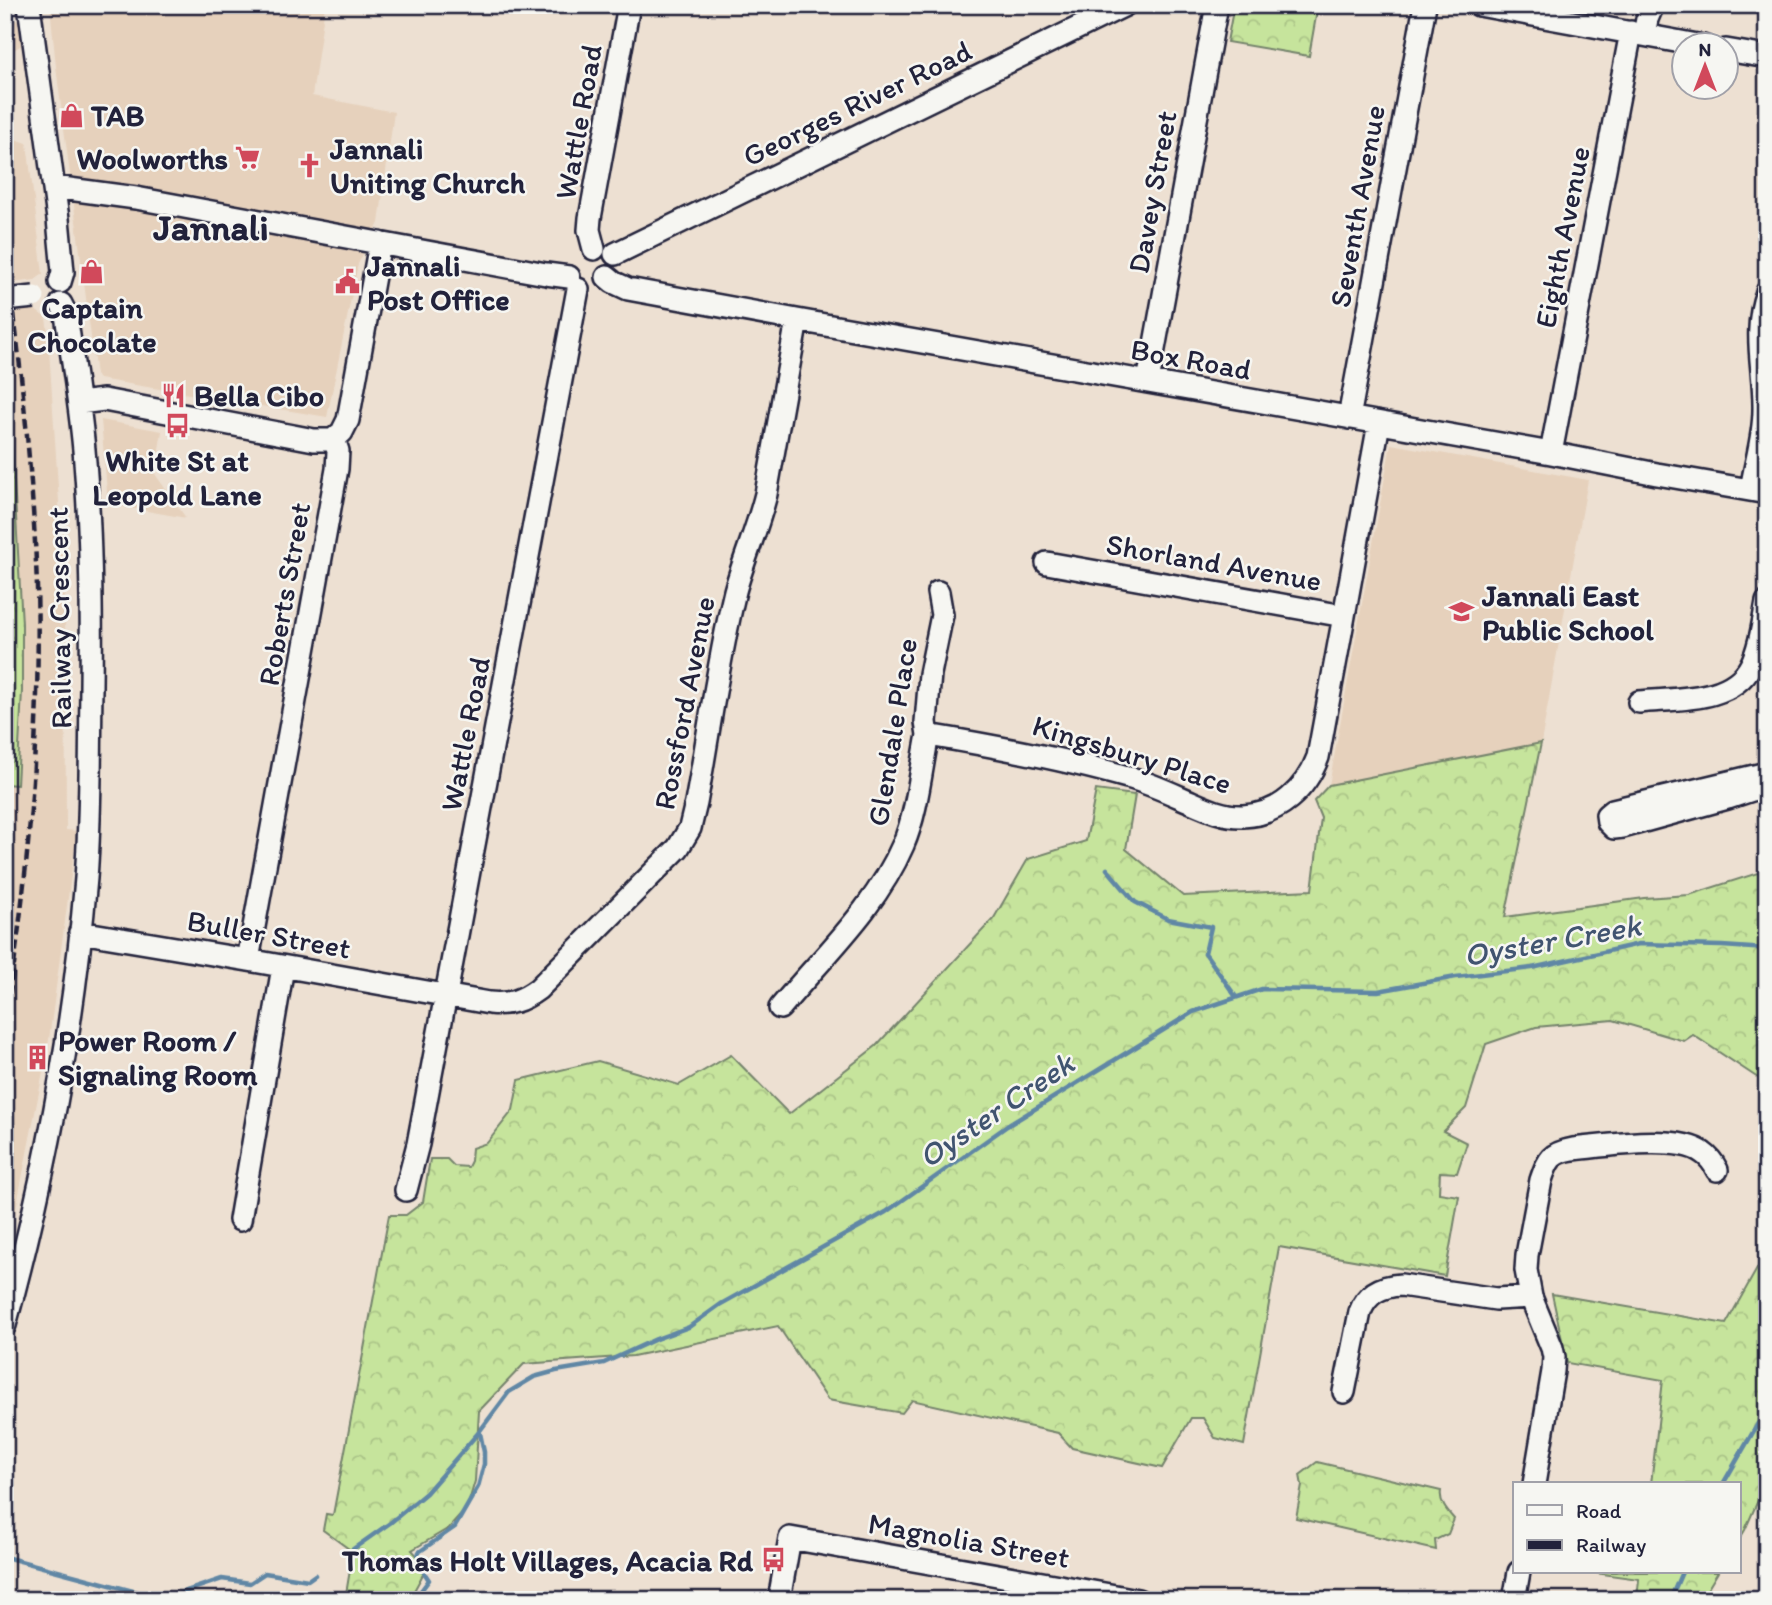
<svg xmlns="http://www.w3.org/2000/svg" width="1772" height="1605" viewBox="0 0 1772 1605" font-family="Itim,sans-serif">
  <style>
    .built { fill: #e6d1bc }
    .forest { fill: url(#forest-crowns); stroke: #74836c; stroke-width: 2 }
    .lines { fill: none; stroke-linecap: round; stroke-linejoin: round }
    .stream { stroke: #6087a5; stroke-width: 4.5 }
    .minor-casing { stroke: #22223b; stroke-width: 26 }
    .minor { stroke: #f6f6f2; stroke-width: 21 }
    .rail { stroke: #22223b; stroke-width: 4.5; stroke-dasharray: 10 5; stroke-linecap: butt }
    .minor-bridge-casing { stroke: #22223b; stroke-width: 26; stroke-linecap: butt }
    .minor-bridge { stroke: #f6f6f2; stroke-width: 21 }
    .labels { text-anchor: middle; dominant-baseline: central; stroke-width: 5; stroke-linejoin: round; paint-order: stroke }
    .street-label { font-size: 30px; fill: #22223b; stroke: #f6f6f2 }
    .poi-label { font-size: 30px; font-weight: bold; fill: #22223b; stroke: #f6f6f2; text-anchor: start }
    .water-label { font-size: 32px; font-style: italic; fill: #415470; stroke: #f6f6f2 }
    .district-label { font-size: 37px; font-weight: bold; fill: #22223b; stroke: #f6f6f2 }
  </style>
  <defs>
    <pattern id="forest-crowns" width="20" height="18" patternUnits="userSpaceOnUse" patternTransform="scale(1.75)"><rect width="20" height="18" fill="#c6e49c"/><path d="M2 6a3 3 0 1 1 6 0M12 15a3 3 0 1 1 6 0" fill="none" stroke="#aac387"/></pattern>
  </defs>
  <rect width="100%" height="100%" fill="#ede0d2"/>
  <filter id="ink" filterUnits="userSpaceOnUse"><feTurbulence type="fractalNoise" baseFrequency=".0143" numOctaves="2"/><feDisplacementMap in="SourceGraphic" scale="14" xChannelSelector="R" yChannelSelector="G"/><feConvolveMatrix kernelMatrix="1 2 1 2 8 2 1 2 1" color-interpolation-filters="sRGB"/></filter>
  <g filter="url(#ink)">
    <path class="built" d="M5,5H9L11,21L22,20L23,44L9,53L13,117L15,139L27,143L43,274L35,280L5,284Z
      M50,5H325L312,96L394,112L379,223L358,264L327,417L99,379L96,375L56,67Z
      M34,309L46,318L48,333L65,594L66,830L77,831L48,1047L12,1229L5,1255V765L8,692L5,636V314Z
      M101,420L162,431L155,474L186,518L108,504Z
      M1391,444L1588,480L1541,743L1329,785Z"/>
    <path class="forest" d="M1234,5H1318L1309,56L1227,42Z
      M5,367L8,372L22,624V691L17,785L5,784L8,692L5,636Z
      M1541,743L1505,917L1644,898L1689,895L1767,870V1084L1693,1035L1684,1041L1613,1020L1536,1027L1486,1044L1466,1108L1443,1131L1467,1143L1457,1173L1440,1172L1439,1193L1459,1196L1445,1276L1279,1247L1244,1445L1215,1438L1203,1418H1191L1162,1468L1072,1448L1058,1433L912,1400L902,1413L828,1400L778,1326L633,1356L524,1364L479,1411L475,1481L467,1508L449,1528L412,1550L427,1567L409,1600H345L353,1552L323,1530L326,1514L333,1515L389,1215H406L423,1202L430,1159H447L454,1166L468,1167L471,1161L472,1148L487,1143L513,1110L519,1080L598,1061L679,1085L731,1055L789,1114L876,1046L994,918L1028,859L1086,841L1096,790L1135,795L1126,849L1183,896L1312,890L1321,818L1314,801L1329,785Z
      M1767,1251V1480L1745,1530L1739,1540V1484H1651L1663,1380L1567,1363L1552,1294L1726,1324Z
      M1317,1462L1441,1491C1439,1502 1447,1511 1454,1519L1448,1534L1435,1540L1436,1550L1296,1518L1302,1486L1300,1475Z
      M1588,1572H1718L1701,1600H1637L1639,1579Z"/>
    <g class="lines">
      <path class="stream" d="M1107,869L1135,902L1168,919L1211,927L1205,953L1236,997
        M1723,1484L1767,1408
        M346,1554L390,1523L426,1493L479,1432L509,1392L534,1377L556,1371L604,1363L656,1339L689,1327L721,1304L886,1212L1007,1126L1193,1012L1262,989L1378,991L1456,977L1532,968L1639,944L1722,946L1767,949
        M5,1557L163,1599L222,1579L250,1583L265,1573L308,1580L315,1575
        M414,1600L429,1580L417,1562L419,1552L455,1527L478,1487L484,1464V1452L480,1433
        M1670,1600L1682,1572"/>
      <defs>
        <path id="minor" d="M29,5L58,219L63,272L60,282
          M1479,5L1703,46
          M1644,35L1647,19L1653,5
          M1726,50L1767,57
          M54,187L136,198L546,274L569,277
          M594,249L589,230L590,218L629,5
          M615,254L1125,5
          M607,277L613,282L628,289L797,320L1551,453L1657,474L1767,493
          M1148,382L1217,5
          M79,403L104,400L314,440H328L334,439
          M1349,418L1425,5
          M334,439L342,432L348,420L380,243
          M1551,453L1631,32
          M1751,490C1755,464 1764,437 1764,410C1765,369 1752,333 1767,292
          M1047,563L1344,616L1379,423
          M1639,702C1675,698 1732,703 1751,665C1760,647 1763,623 1767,602
          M928,735C995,746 1061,758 1127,777C1146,782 1164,790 1182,798C1201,806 1221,817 1243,816C1279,815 1306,789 1318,757L1344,616
          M1767,773L1613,810L1607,815L1608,822L1614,828L1623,827L1728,798L1767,785
          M80,932L248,960L489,1003C509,1005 522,1001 538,989L678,848L690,828L696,803C709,733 718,661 735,591C744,558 758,527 766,494L797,320
          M248,960L337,469L338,451L334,439
          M780,1008C823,956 876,908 903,845C917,813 921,769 928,735L926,722L930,674L942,615L938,592
          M406,1190L418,1144L578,289
          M240,1220L283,967
          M5,1325C45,1179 74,1028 86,878C91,815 90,751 91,688C92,609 91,529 84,450C80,405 72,359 66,314L61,304
          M1344,1392L1360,1312C1367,1293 1381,1286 1401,1285L1496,1299L1531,1297
          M1534,1484L1553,1371L1554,1357L1552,1348L1531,1297L1526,1270L1527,1255L1541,1180C1548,1159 1551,1153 1573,1149C1605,1146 1679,1134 1703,1153C1709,1157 1714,1164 1717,1170
          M779,1600L790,1538L1138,1600
          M1514,1600L1519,1572"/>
      </defs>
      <use href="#minor" class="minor-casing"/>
      <use href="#minor" class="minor"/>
      <path class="rail" d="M5,239C19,354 33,470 37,587C41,733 28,881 5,1025"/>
      <defs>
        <path id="minor-bridge" d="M5,300L34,297"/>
      </defs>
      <use href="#minor-bridge" class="minor-bridge-casing"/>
      <use href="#minor-bridge" class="minor-bridge"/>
    </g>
  </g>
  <defs>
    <symbol id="shop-bare" viewBox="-9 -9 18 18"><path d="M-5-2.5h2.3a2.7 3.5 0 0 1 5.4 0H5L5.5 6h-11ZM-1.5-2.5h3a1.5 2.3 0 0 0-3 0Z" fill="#d1495b" stroke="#f6f6f2" stroke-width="2.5" paint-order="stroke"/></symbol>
    <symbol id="supermarket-bare" viewBox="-9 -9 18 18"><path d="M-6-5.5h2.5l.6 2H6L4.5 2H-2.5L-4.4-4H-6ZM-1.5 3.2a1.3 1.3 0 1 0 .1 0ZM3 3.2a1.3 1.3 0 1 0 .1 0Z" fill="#d1495b" stroke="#f6f6f2" stroke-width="2.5" paint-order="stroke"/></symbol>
    <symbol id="church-bare" viewBox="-9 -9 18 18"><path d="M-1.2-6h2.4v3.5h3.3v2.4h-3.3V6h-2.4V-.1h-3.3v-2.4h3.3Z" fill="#d1495b" stroke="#f6f6f2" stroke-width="2.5" paint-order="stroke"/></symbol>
    <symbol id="civic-bare" viewBox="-9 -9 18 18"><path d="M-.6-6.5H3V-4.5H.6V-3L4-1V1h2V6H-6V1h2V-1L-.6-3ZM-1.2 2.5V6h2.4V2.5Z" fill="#d1495b" stroke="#f6f6f2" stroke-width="2.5" paint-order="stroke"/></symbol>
    <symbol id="restaurant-bare" viewBox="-9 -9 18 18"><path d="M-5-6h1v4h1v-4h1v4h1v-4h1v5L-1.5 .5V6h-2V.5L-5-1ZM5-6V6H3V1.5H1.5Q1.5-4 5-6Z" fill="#d1495b" stroke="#f6f6f2" stroke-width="2.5" paint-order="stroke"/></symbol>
    <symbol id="bus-bare" viewBox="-9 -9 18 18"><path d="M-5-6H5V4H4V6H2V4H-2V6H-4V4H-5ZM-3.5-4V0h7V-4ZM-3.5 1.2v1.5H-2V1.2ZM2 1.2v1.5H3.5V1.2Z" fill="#d1495b" stroke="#f6f6f2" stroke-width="2.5" paint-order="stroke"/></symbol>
    <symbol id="school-bare" viewBox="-9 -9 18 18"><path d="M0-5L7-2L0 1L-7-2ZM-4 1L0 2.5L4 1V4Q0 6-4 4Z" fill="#d1495b" stroke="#f6f6f2" stroke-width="2.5" paint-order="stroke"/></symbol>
    <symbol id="building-bare" viewBox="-9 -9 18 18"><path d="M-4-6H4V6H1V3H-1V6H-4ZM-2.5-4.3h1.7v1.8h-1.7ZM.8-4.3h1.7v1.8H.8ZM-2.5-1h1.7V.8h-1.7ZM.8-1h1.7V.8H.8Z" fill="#d1495b" stroke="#f6f6f2" stroke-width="2.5" paint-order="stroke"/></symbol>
  </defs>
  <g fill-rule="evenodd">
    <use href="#shop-bare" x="54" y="98" width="35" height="35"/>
    <use href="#supermarket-bare" x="230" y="140" width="35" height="35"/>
    <use href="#church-bare" x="292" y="148" width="35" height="35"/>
    <use href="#shop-bare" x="74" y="254" width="35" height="35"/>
    <use href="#civic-bare" x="330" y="264" width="35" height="35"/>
    <use href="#restaurant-bare" x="156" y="378" width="35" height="35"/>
    <use href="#bus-bare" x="160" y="408" width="35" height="35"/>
    <use href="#school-bare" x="1444" y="594" width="35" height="35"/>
    <use href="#building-bare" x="20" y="1040" width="35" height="35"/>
    <use href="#bus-bare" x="756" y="1542" width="35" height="35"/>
  </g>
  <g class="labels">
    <g class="street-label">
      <text transform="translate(857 103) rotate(-26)">Georges River Road</text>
      <text transform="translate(578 122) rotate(-80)">Wattle Road</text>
      <text transform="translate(1152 192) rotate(-80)">Davey Street</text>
      <text transform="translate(1357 206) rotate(-80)">Seventh Avenue</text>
      <text transform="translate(1562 237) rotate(-79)">Eighth Avenue</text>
      <text transform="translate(1191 359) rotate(10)">Box Road</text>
      <text transform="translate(1214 562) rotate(10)">Shorland Avenue</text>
      <text transform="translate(284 594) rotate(-80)">Roberts Street</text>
      <text transform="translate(59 618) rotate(-91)">Railway Crescent</text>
      <text transform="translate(684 703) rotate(-79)">Rossford Avenue</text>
      <text transform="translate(892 732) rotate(-81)">Glendale Place</text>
      <text transform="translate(465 734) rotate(-79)">Wattle Road</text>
      <text transform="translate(1132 754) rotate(17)">Kingsbury Place</text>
      <text transform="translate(269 934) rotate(10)">Buller Street</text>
      <text transform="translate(969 1540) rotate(10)">Magnolia Street</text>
    </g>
    <g class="poi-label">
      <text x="91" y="115">TAB</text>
      <text x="330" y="148">Jannali<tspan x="330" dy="34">Uniting Church</tspan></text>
      <text x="228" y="158" text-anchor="end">Woolworths</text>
      <text x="367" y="265">Jannali<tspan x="367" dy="34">Post Office</tspan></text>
      <text x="92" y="307" text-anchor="middle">Captain<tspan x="92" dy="34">Chocolate</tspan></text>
      <text x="194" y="395">Bella Cibo</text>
      <text x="177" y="460" text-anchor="middle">White St at<tspan x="177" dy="34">Leopold Lane</tspan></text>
      <text x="1482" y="595">Jannali East<tspan x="1482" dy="34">Public School</tspan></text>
      <text x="58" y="1040">Power Room /<tspan x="58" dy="34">Signaling Room</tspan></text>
      <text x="753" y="1560" text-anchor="end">Thomas Holt Villages, Acacia Rd</text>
    </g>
    <g class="water-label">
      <text transform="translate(1552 940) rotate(-10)">Oyster Creek</text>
      <text transform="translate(996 1110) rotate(-34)">Oyster Creek</text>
    </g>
    <g class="district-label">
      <text x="211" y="227">Jannali</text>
    </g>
  </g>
  <rect width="1772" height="1605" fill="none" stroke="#f6f6f2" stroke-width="28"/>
  <rect x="14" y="14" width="1744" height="1577" fill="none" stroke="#22223b" stroke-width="2.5" filter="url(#ink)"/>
  <rect x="1513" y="1482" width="228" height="91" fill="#f6f6f2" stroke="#a1a1a9" stroke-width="2"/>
  <rect x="1527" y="1505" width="35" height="10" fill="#f6f6f2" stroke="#a1a1a9" stroke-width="2"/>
  <text x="1576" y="1518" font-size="21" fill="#22223b">Road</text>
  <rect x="1527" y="1540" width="35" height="10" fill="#22223b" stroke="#a1a1a9" stroke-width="2"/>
  <text x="1576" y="1552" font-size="21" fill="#22223b">Railway</text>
  <g transform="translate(1705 66)"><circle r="33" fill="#f6f6f2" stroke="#a1a1a9" stroke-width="2"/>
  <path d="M0-5L12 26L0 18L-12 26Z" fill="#d1495b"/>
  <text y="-10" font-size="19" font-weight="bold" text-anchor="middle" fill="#22223b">N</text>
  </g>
</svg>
